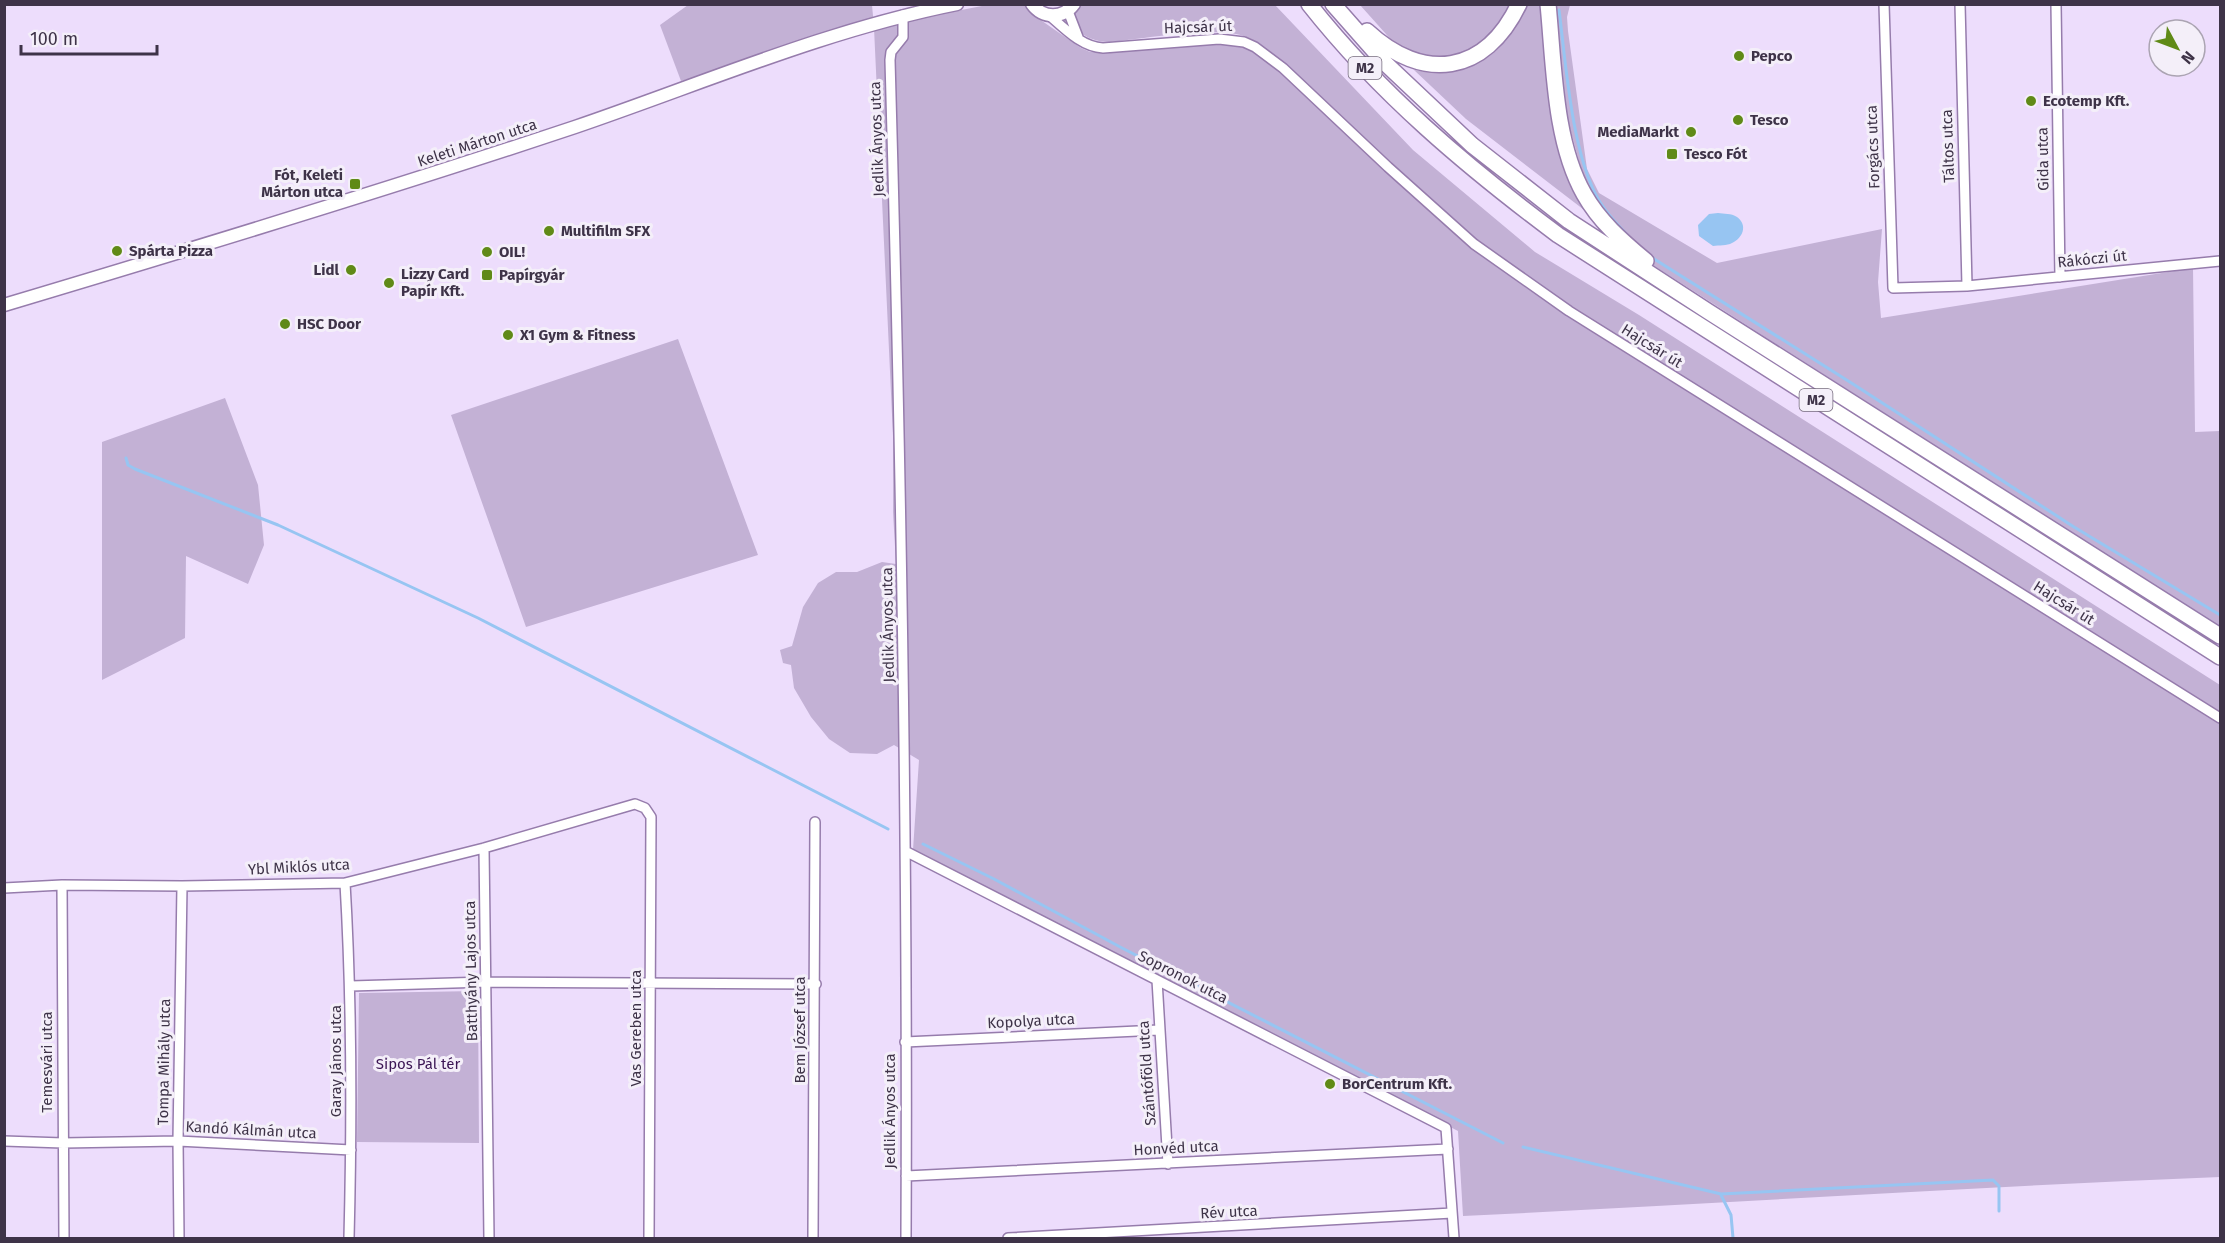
<svg xmlns="http://www.w3.org/2000/svg" width="2225" height="1243" viewBox="0 0 2225 1243" font-family="'Fira Sans',sans-serif">
  <style>
    .green { fill: #c3b1d5 }
    .water { fill: #97c5f2 }
    .lines { fill: none; stroke-linecap: round; stroke-linejoin: round }
    .stream { stroke: #97c5f2; stroke-width: 3 }
    .minor-casing { stroke: #967cac; stroke-width: 12 }
    .secondary-casing { stroke: #967cac; stroke-width: 15 }
    .trunk-casing { stroke: #967cac; stroke-width: 18 }
    .minor { stroke: #fff; stroke-width: 9 }
    .secondary { stroke: #fff; stroke-width: 12 }
    .trunk { stroke: #fff; stroke-width: 15 }
    .poi-dot { fill: #608a17; stroke: #f4eff9; stroke-width: 2 }
    .labels { text-anchor: middle; dominant-baseline: central; stroke-width: 6; stroke-linejoin: round; paint-order: stroke }
    .shield { fill: #f4eff9; stroke: #756b7d; stroke-width: 1.5 }
    .shield-label { font-size: 14px; font-weight: bold; fill: #3e3348 }
    .street-label { font-size: 15px; fill: #3e3348; stroke: #f4eff9 }
    .poi-label { font-size: 15px; font-weight: bold; fill: #3e3348; stroke: #f4eff9; text-anchor: start }
    .park-label { font-size: 15px; fill: #3b1554; stroke: #f4eff9 }
  </style>
  <rect width="100%" height="100%" fill="#edddfc"/>
  <path class="green" d="M1030,4L1032,14L1081,48L1090,52L1212,42L1248,47L1280,71L1393,178L1398,169L1285,66C1273,55 1259,41 1244,36C1212,26 1144,39 1109,42C1089,41 1069,32 1075,8L1080,5H1275L1413,150L1535,252L1639,315L2220,685V1177C1968,1187 1715,1204 1463,1216L1458,1131L913,850L919,760L894,745L877,754L850,753L829,739L811,717L794,688L791,665L783,663L780,650L792,646L803,607L818,583L836,572H857L882,562L896,564L893,512V436L874,28L681,81L660,25L688,5H872L874,27L987,5Z
    M1360,5H1514L1482,47L1453,58L1426,57L1394,43Z
    M1526,5H1544L1553,96L1592,216L1466,119L1414,70C1453,77 1492,66 1513,30C1518,22 1522,13 1526,5Z
    M1552,5H1570L1567,17L1568,31L1587,169L1599,193L1717,263L1882,229L1878,282L1881,318L2193,268L2195,432L2220,431V628L1645,260L1618,232L1585,183L1565,110Z
    M678,339L758,555L526,627L451,415Z
    M225,398L258,485L264,545L248,584L186,556L185,638L102,680V442Z
    M478,991L479,1143L357,1142L359,993Z"/>
  <path class="water" d="M1718,213C1724,214 1731,213 1737,217C1748,225 1743,238 1732,243C1727,246 1719,245 1713,246L1699,236L1698,225L1709,214Z"/>
  <g class="lines">
    <path class="stream" d="M1559,10C1566,63 1572,165 1604,208C1611,218 1620,227 1628,236
      M1651,257L1853,384L2074,527L2220,615
      M126,458L128,465L135,469L278,525L478,618L888,829
      M923,844L994,879L1122,948L1503,1143
      M1523,1147L1721,1194L1993,1180L1999,1186V1211
      M1721,1195L1731,1215L1733,1238"/>
    <defs>
      <path id="minor" d="M1884,4L1893,288L1967,286L2220,261
        M1960,4L1967,286
        M2056,4L2060,277
        M1068,11L1078,37
        M903,15V37L891,52L890,60C901,453 908,846 906,1238
        M1049,15C1065,29 1082,47 1103,48L1219,39L1244,42L1255,47L1283,68L1388,167L1474,244L1569,311L2220,718
        M484,848L489,1238
        M907,852L1446,1128L1454,1238
        M345,883C352,1001 352,1120 349,1238
        M62,885L64,1238
        M4,888L62,885L182,886L345,883L484,848L635,804L645,808L651,817L649,1238
        M1157,980L1168,1164
        M351,986L486,982L816,984
        M905,1042L1159,1030
        M4,1141L63,1143L178,1141L351,1150
        M906,1176L1448,1149
        M179,1238L178,1141L182,886
        M813,1238L815,822
        M1008,1238L1452,1213"/>
      <path id="secondary" d="M1032,4C1043,19 1063,19 1074,4
        M4,305C195,248 386,190 575,127C701,84 826,30 957,4"/>
      <path id="trunk" d="M1309,4C1380,94 1467,167 1558,235L2220,657
        M1333,4L1385,63L1472,145L1569,221L1709,312L2220,636
        M1548,4C1554,64 1554,141 1584,194C1599,221 1622,241 1646,261
        M1367,31C1423,83 1485,75 1519,4"/>
    </defs>
    <use href="#minor" class="minor-casing"/>
    <use href="#secondary" class="secondary-casing"/>
    <use href="#trunk" class="trunk-casing"/>
    <use href="#minor" class="minor"/>
    <use href="#secondary" class="secondary"/>
    <use href="#trunk" class="trunk"/>
  </g>
  <g class="poi-dot">
    <circle cx="1739" cy="56" r="6"/>
    <circle cx="2031" cy="101" r="6"/>
    <circle cx="1738" cy="120" r="6"/>
    <circle cx="1691" cy="132" r="6"/>
    <rect x="1666" y="148" width="12" height="12" rx="3"/>
    <rect x="349" y="178" width="12" height="12" rx="3"/>
    <circle cx="549" cy="231" r="6"/>
    <circle cx="117" cy="251" r="6"/>
    <circle cx="487" cy="252" r="6"/>
    <circle cx="351" cy="270" r="6"/>
    <rect x="481" y="269" width="12" height="12" rx="3"/>
    <circle cx="389" cy="283" r="6"/>
    <circle cx="285" cy="324" r="6"/>
    <circle cx="508" cy="335" r="6"/>
    <circle cx="1330" cy="1084" r="6"/>
  </g>
  <g class="labels">
    <g class="shield">
      <rect x="1348.5" y="57" width="33" height="22" rx="4.5"/>
      <rect x="1799.5" y="389" width="33" height="22" rx="4.5"/>
    </g>
    <g class="shield-label">
      <text x="1365" y="68">M2</text>
      <text x="1816" y="400">M2</text>
    </g>
    <g class="street-label">
      <text transform="translate(1198 27) rotate(-2)">Hajcsár út</text>
      <text transform="translate(877 139) rotate(-92)">Jedlik Ányos utca</text>
      <text transform="translate(477 143) rotate(-18)">Keleti Márton utca</text>
      <text transform="translate(1948 146) rotate(-92)">Táltos utca</text>
      <text transform="translate(1873 147) rotate(-92)">Forgács utca</text>
      <text transform="translate(2043 159) rotate(-91)">Gida utca</text>
      <text transform="translate(2092 259) rotate(-6)">Rákóczi út</text>
      <text transform="translate(1652 346) rotate(32)">Hajcsár út</text>
      <text transform="translate(2064 603) rotate(32)">Hajcsár út</text>
      <text transform="translate(888 625) rotate(-91)">Jedlik Ányos utca</text>
      <text transform="translate(299 867) rotate(-3)">Ybl Miklós utca</text>
      <text transform="translate(471 971) rotate(-91)">Batthyány Lajos utca</text>
      <text transform="translate(1183 977) rotate(27)">Sopronok utca</text>
      <text transform="translate(1031 1021) rotate(-3)">Kopolya utca</text>
      <text transform="translate(636 1028) rotate(-90)">Vas Gereben utca</text>
      <text transform="translate(800 1030) rotate(-90)">Bem József utca</text>
      <text transform="translate(336 1061) rotate(-90)">Garay János utca</text>
      <text transform="translate(47 1062) rotate(-90)">Temesvári utca</text>
      <text transform="translate(164 1062) rotate(-89)">Tompa Mihály utca</text>
      <text transform="translate(1147 1073) rotate(-94)">Szántóföld utca</text>
      <text transform="translate(890 1111) rotate(-90)">Jedlik Ányos utca</text>
      <text transform="translate(251 1130) rotate(3)">Kandó Kálmán utca</text>
      <text transform="translate(1176 1148) rotate(-3)">Honvéd utca</text>
      <text transform="translate(1229 1212) rotate(-3)">Rév utca</text>
    </g>
    <g class="poi-label">
      <text x="1751" y="56">Pepco</text>
      <text x="2043" y="101">Ecotemp Kft.</text>
      <text x="1750" y="120">Tesco</text>
      <text x="1679" y="132" text-anchor="end">MediaMarkt</text>
      <text x="1684" y="154">Tesco Fót</text>
      <text x="343" y="175" text-anchor="end">Fót, Keleti<tspan x="343" dy="17">Márton utca</tspan></text>
      <text x="561" y="231">Multifilm SFX</text>
      <text x="129" y="251">Spárta Pizza</text>
      <text x="499" y="252">OIL!</text>
      <text x="339" y="270" text-anchor="end">Lidl</text>
      <text x="401" y="274">Lizzy Card<tspan x="401" dy="17">Papír Kft.</tspan></text>
      <text x="499" y="275">Papírgyár</text>
      <text x="297" y="324">HSC Door</text>
      <text x="520" y="335">X1 Gym &amp; Fitness</text>
      <text x="1342" y="1084">BorCentrum Kft.</text>
    </g>
    <g class="park-label">
      <text x="418" y="1064">Sipos Pál tér</text>
    </g>
  </g>
  <rect width="2225" height="1243" fill="none" stroke="#3e3348" stroke-width="12"/>
  <g transform="translate(2177 48) rotate(131)"><circle r="28" fill="#f4eff9" stroke="#aba4b2" stroke-width="1.5"/>
  <path d="M0-4.5L10 22L0 15L-10 22Z" fill="#608a17"/>
  <text y="-9" font-size="16" font-weight="bold" text-anchor="middle" fill="#3e3348">N</text>
  </g>
  <path d="M21 45v9h136v-9" fill="none" stroke="#3e3348" stroke-width="3"/>
  <text x="30" y="45" font-size="18" fill="#3e3348" stroke="#f4eff9" stroke-width="4.5" paint-order="stroke">100 m</text>
</svg>
